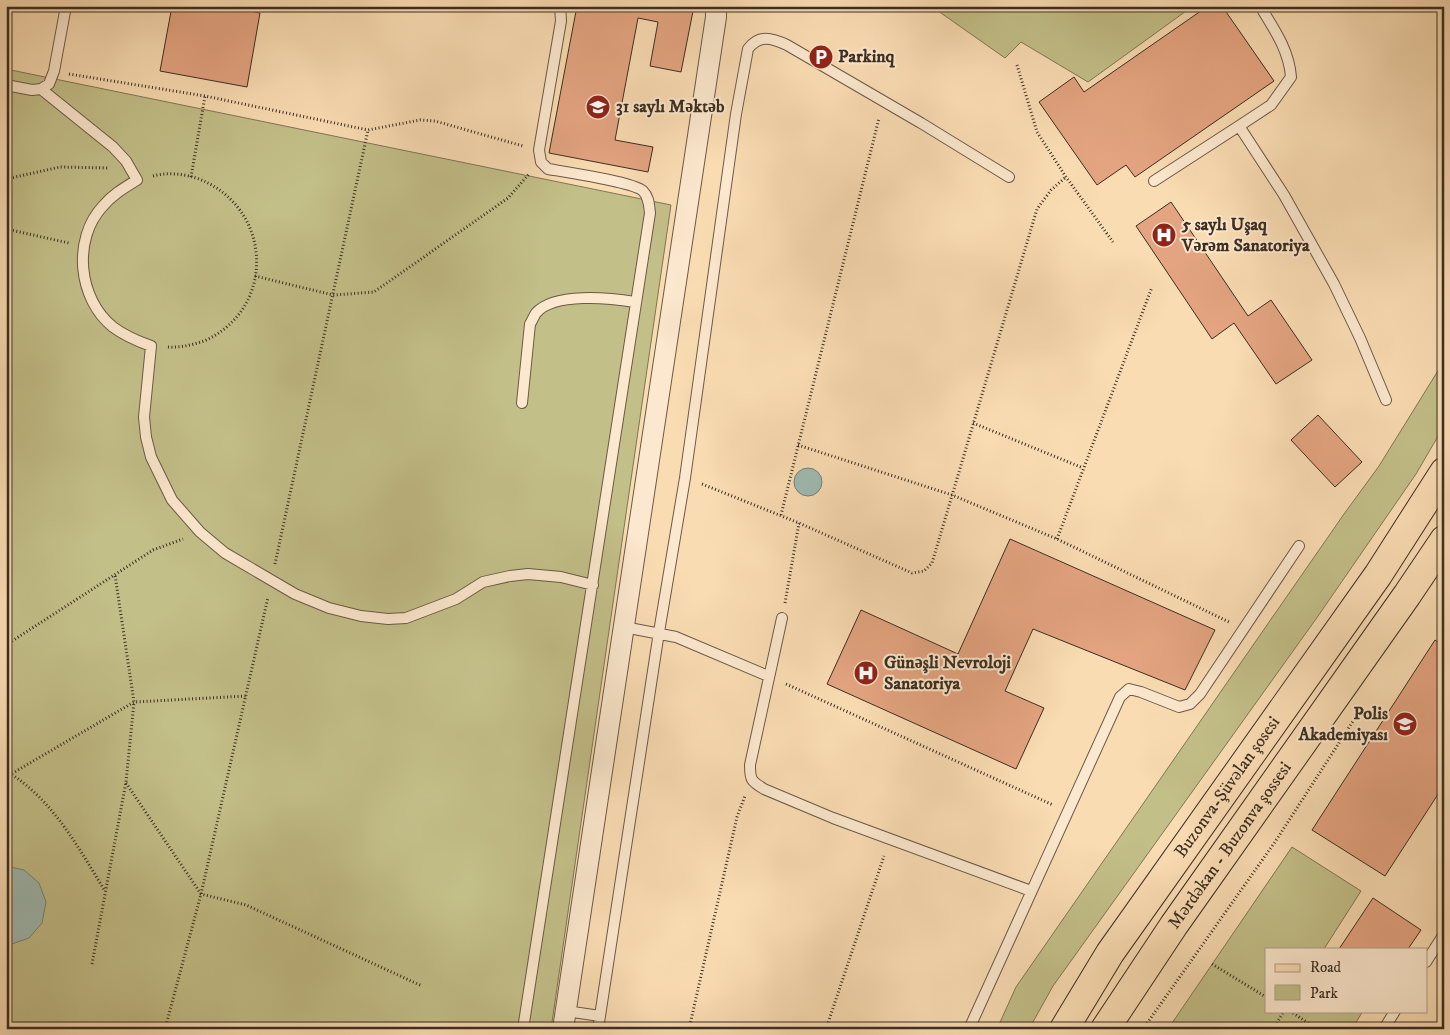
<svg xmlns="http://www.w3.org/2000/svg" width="1450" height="1035" viewBox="0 0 1450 1035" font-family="'IM FELL DW Pica',serif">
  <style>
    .green { fill: #c3bf89; stroke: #7f7655 }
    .water { fill: #9fbab2; stroke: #778278 }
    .building { fill: #e4a481; stroke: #3b2e21 }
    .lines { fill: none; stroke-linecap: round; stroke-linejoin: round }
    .service-casing { stroke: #6b5a46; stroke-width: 12 }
    .minor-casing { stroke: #6b5a46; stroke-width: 22 }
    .primary-casing { stroke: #3b2e21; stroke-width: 30 }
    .path { stroke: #3b2e21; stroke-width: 3; stroke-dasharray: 1 2.5; stroke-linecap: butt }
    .service { stroke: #fce8ce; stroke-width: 10 }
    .minor { stroke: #fce8ce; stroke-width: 20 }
    .primary { stroke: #fadcb3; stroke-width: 28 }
    .labels { text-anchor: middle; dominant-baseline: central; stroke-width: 4; stroke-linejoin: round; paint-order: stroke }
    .poi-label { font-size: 18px; font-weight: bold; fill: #3b2e21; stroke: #fce8ce; text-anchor: start }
    .street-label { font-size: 18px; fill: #3b2e21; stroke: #fce8ce }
  </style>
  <rect width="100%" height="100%" fill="#fadcb3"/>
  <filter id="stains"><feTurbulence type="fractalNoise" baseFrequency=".004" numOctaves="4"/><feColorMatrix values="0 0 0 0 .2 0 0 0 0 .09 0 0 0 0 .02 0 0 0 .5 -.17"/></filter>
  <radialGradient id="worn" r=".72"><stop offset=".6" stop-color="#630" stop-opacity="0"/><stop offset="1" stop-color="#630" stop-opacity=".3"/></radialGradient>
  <path class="green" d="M931,6H1193L1088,82L1021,42L1005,58Z
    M6,69L671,205L551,1029H27L6,1024Z
    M1444,361V426L1416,474L1316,619L1053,986L1029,1029H997L1016,987L1344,514L1379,466Z
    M1292,847L1361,891L1324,949H1266V1011H1363L1352,1029H1168Z"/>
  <path class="water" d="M794 482a14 14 0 1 1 28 0a14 14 0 1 1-28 0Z
    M6,866L24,870L39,883L46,902L42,923L29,938L9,945L6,944Z"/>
  <path class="building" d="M172,6H220L260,13L247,87L160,71Z
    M577,6H694L681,72L650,66L658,22L638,18L615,140L653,147L648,172L549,153Z
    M1208,6H1222L1274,81L1135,177L1126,165L1097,185L1039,102L1074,77L1084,92Z
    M1171,202L1248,316L1271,300L1312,360L1276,384L1234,323L1212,339L1136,226Z
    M1318,415L1362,462L1335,487L1291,440Z
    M1010,539L1215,630L1185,690L1033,629L1005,691L1044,708L1016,769L827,684L861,610L958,654Z
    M1435,640L1444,646V785L1385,876L1312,830Z
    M1373,898L1421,930L1408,949H1339Z"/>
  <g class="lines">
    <defs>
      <path id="service" d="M1260,6C1274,29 1289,50 1291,77L1271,105L1239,126L1284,195L1334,284L1360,338L1386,400
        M6,85L32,90L41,89L49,84L54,71L66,6
        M41,89L113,147L126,161L137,180C124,188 112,195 103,206C72,239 78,299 113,327C125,336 137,341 151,346L144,417L146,437L151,457L172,500L200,532L225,553L295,594L329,608L361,616L388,619L406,618L456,599L483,582L510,576L528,574L561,577L593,585
        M1154,181L1239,126
        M522,403L530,324C532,321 534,316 536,313C554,292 610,298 635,302
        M782,618L750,765C750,780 751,781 764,789L833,818L1031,891
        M624,627L676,637L768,676
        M1426,962L1444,934
        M566,1011L600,1016
        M523,1029L650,213C649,205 649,197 643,191C633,182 565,172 548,169L541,162L539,150L561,21L560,6
        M598,1029L659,632L685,478L736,114L748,49C759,34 772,38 787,45L921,123L1009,177
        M969,1029L1120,697L1129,689L1141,692L1179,707L1190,704L1200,694L1299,546
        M1384,1029L1395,1011"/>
      <path id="minor" d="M563,1029L716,17V6"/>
      <g id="primary">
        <path id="s1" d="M1064,1029L1110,953L1378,575L1444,472"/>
        <path id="s2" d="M1105,1029L1174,925L1407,595L1444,540"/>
      </g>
    </defs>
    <use href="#service" class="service-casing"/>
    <use href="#minor" class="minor-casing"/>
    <use href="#primary" class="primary-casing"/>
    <path class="path" d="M1017,65L1037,132L1066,177L1113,242
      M69,74L205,96L368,130L420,120L435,121L523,146
      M153,176C171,171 193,175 208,183C274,217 273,311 204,341C192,345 179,348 167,347
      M191,177L205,96
      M6,179L60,167L109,168
      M6,229L69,243
      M255,276L333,295L374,292L508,198L529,174
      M973,423L1083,468
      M798,445L952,495L1057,539L1229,622
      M702,484L799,523L912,573L924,571L932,563L1037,209L1051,190L1066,177
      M781,515L879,118
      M1057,539L1152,287
      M275,564L368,130
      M785,603L799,523
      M6,645L153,550L183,539
      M786,684L1053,805
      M6,771C52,798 78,847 105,891
      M6,777L134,702L246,696
      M126,783L201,894L246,905L422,986
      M92,964L126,782L134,702L115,575
      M1212,964L1266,997
      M1290,1011L1317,1029
      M165,1029L201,894L268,597
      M689,1029L737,817L745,796
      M826,1029L884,856
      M1143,1029L1275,842L1357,715
      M1273,1029L1284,1011"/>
    <use href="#service" class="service"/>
    <use href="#minor" class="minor"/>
    <use href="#primary" class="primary"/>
  </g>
  <defs>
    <symbol id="parking-disc" viewBox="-11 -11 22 22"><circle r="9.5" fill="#8f2418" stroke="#fce8ce"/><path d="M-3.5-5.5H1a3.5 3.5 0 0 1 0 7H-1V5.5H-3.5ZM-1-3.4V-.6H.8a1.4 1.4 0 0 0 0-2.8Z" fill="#fff"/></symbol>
    <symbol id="school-disc" viewBox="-11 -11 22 22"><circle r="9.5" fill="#8f2418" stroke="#fce8ce"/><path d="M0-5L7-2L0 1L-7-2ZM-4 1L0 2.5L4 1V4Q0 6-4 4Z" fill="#fff"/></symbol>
    <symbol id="hospital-disc" viewBox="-11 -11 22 22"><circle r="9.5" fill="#8f2418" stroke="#fce8ce"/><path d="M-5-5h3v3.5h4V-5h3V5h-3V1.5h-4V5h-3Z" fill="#fff"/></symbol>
    <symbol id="university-disc" viewBox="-11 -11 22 22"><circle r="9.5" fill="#8f2418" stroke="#fce8ce"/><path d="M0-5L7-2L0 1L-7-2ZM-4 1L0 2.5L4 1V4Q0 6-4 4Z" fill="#fff"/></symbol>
  </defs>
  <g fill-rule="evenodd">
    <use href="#parking-disc" x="807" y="43" width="28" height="28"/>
    <use href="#school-disc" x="584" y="93" width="28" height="28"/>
    <use href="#hospital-disc" x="1150" y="221" width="28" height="28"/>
    <use href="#hospital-disc" x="852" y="659" width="28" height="28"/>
    <use href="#university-disc" x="1391" y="710" width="28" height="28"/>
  </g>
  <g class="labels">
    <g class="poi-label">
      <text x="838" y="57">Parkinq</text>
      <text x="616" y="107">31 saylı Məktəb</text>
      <text x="1182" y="225">5 saylı Uşaq<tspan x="1182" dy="21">Vərəm Sanatoriya</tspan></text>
      <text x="884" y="663">Günəşli Nevroloji<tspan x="884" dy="21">Sanatoriya</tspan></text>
      <text x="1388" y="714" text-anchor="end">Polis<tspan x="1388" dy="21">Akademiyası</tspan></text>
    </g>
    <g class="street-label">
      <text stroke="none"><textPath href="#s1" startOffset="292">Buzonva-Şüvəlan şosesi</textPath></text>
      <text stroke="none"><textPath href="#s2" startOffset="222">Mərdəkan - Buzonva şossesi</textPath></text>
    </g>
  </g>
  <rect width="1450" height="1035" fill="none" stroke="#fadcb3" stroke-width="25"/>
  <rect x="8" y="8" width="1435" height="1020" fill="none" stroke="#3b2e21" stroke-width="2.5"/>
  <rect x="12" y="12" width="1425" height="1010" fill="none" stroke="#3b2e21"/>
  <rect x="1265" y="948" width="162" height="65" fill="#fce8ce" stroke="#af9e89"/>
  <rect x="1275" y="964" width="25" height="8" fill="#fadcb3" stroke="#af9e89"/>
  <text x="1310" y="972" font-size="15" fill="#3b2e21">Road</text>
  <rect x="1275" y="985" width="25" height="15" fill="#c3bf89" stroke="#af9e89"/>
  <text x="1310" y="998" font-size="15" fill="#3b2e21">Park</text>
  <rect width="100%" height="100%" filter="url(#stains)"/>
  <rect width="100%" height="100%" fill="url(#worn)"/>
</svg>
